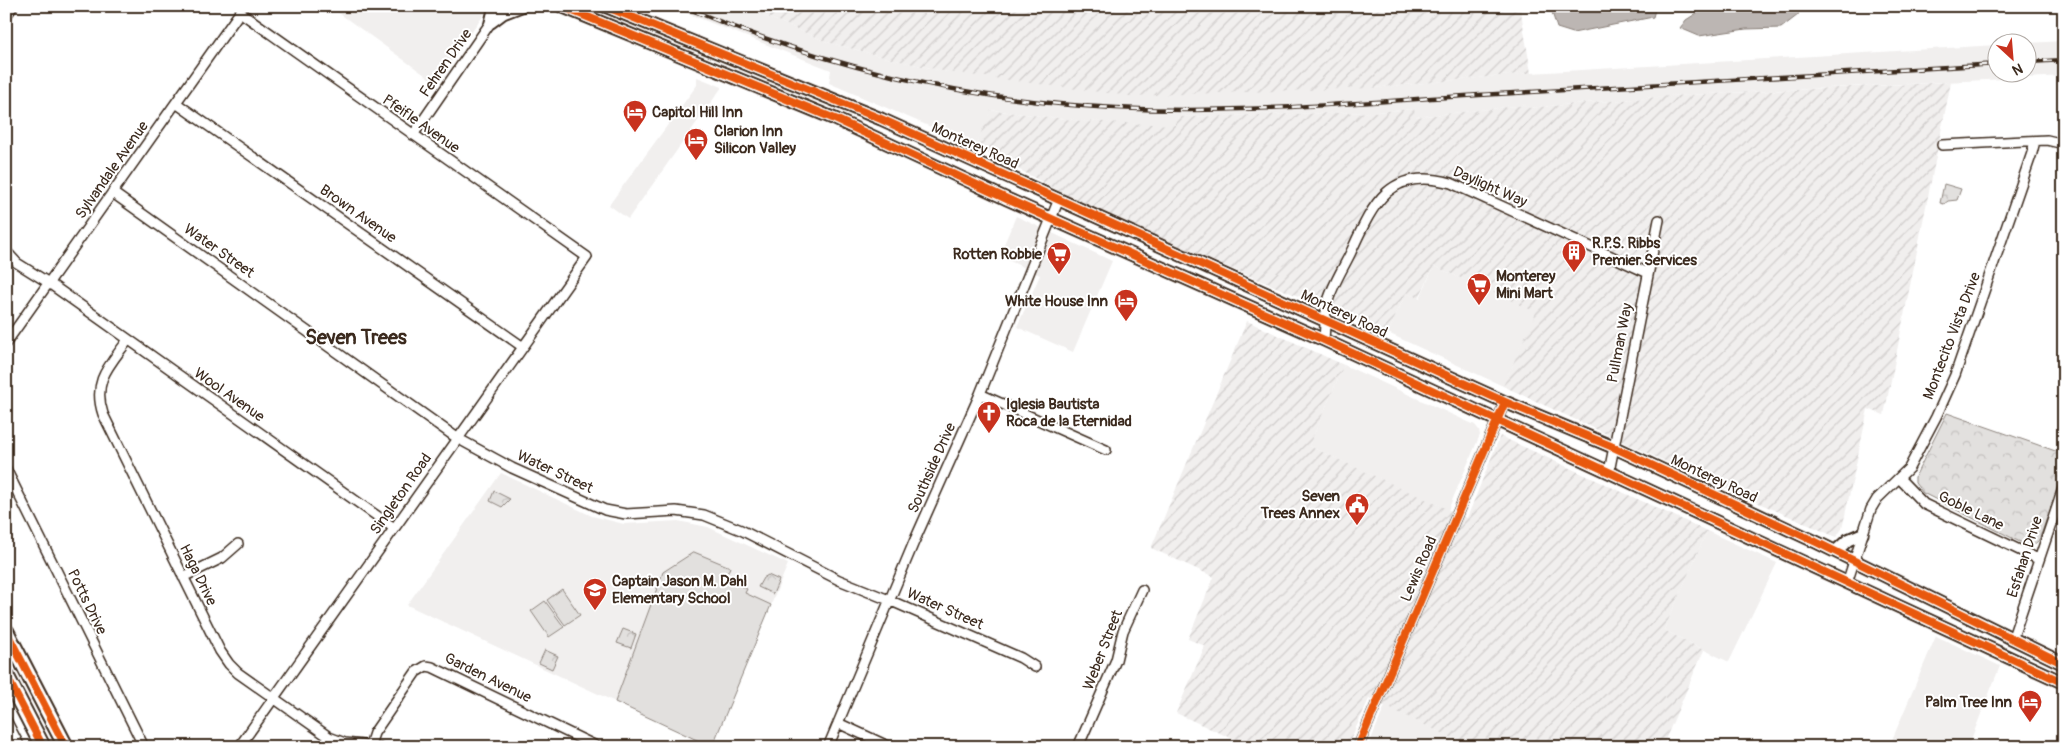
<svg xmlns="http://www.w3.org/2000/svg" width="2070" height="753" viewBox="0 0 2070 753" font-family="Pangolin,sans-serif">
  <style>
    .built { fill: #f1efee }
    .industrial { fill: url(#industrial-furrows) }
    .grass { fill: #e2e0de; stroke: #8e857e }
    .park { fill: url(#park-crowns); stroke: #8e857e }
    .water { fill: #bcb6b3; stroke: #887e77 }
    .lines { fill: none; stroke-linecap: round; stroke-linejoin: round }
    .minor-casing { stroke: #3b2a1e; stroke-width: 12 }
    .major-casing { stroke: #3b2a1e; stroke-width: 15 }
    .highway-casing { stroke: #3b2a1e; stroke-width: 18 }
    .minor { stroke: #fff; stroke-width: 9 }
    .major { stroke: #fff; stroke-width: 11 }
    .highway { stroke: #fff; stroke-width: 14 }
    .rail-casing { stroke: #3b2a1e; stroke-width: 4.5 }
    .rail { stroke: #fff; stroke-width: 2.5; stroke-dasharray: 8; stroke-linecap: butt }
    .cycleway-casing { stroke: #fff; stroke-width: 11 }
    .cycleway { stroke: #e8590c; stroke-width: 8 }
    .labels { text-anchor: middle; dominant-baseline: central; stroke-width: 4; stroke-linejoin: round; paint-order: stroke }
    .street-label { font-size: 15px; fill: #3b2a1e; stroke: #fff }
    .poi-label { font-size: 15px; font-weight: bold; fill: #3b2a1e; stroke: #fff; text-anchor: start }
    .district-label { font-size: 20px; font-weight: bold; fill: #3b2a1e; stroke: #fff }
  </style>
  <defs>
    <pattern id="industrial-furrows" width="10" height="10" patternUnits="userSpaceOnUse" patternTransform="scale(1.25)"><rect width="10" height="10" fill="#f1efee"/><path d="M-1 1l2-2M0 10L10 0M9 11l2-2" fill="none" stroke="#d0cdcc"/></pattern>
    <pattern id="park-crowns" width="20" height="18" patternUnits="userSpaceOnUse" patternTransform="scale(1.25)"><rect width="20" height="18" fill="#e2e0de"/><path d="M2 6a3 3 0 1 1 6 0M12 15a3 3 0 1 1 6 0" fill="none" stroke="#c3c0be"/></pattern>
  </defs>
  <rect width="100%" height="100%" fill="#fff"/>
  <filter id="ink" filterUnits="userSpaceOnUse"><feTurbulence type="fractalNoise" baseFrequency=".02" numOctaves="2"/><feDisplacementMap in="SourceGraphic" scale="10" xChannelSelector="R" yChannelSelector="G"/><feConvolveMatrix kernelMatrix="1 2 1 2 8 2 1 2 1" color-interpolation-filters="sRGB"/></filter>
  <g filter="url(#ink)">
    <path class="built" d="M329,6H490L436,83Z
      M668,6H742L827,42L887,58L947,72L1372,88L1531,73L1997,45L1998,72H2028V43L2064,41V76L1669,96L1526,108V105L1415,117L1414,109L1375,112L1178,117L1175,126L1082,121L992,110L975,146L829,83L831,70Z
      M697,77L722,87L628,219L609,205L697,85Z
      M1016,216L1112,261L1073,352L1017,327L1040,275L999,256Z
      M1434,266L1537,312L1503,386L1388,333L1406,293L1420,298Z
      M1344,365L1475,425L1479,430L1480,435L1448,510L1309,446Z
      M501,473L592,516L624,524L678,521L708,527L788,564L712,747L407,605Z
      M1707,531L1777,563L1729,662L1664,630Z
      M1936,636L2000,666L1968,747H1889Z
      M1385,706L1472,747H1368Z"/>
    <path class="industrial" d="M742,6H1520L1531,73L1372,88L1130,96L947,72L887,58L827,42Z
      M1951,82L1884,415L1868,409L1842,529L1836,537L1686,471L1503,386L1536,312L1434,266L1419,298L1406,293L1388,333L1109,218L975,146L991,110L1082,121L1175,125L1178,117L1375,112L1414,109L1416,117L1526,105L1527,108L1669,96Z
      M1247,321L1344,365L1309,446L1467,518L1500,436L1707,531L1664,630L1704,650L1662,747H1472L1369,699L1347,747H1250L1176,713L1205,646L1188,639L1214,577L1151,548Z"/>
    <path class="grass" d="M694,552L730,567L725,579L747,589L745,593L771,605L712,747L615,702L663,572Z
      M562,589L580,615L565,625L547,600Z
      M545,601L564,627L549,637L531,611Z"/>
    <path class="park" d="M1944,184L1961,189L1957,200L1948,201L1944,204L1940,203Z
      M1947,413L2064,454V468L2040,538C2036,545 2031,546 2024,544L1923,493L1915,483V477Z
      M494,491L510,499L502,507L490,501Z
      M768,575L779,580L773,594L758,587L763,578Z
      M623,629L636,634L631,648L617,643Z
      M545,650L558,656L552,669L539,663Z"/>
    <path class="water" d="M1550,6H1656L1653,17L1573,33L1557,28Z
      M1708,6H1800L1798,15L1781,28L1746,29L1699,36L1680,28L1686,20Z"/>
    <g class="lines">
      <defs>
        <path id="minor" d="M6,16L13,6
          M176,103L523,347
          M413,135L502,6
          M1942,145L2047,140L2064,144
          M113,193L457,438L512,468L605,510L626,514L676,511L704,515L741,530L839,580L889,600L1021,658L1035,667
          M6,251L17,263L49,283L394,528
          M128,340C109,366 92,381 103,414L220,651L229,664L238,673L329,737L345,743L379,747
          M1324,340C1325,328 1325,316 1327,305C1330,289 1344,267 1351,252C1373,204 1389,166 1451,183L1648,273
          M6,343L240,12L587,257L239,747
          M980,394L1106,450
          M6,469L144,747
          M1609,472L1659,220
          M1899,478L1924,504L2038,559
          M183,577L222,558L238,544
          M1847,583L1871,509L1877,499L1909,468L1936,417L1955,375L2032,153L2035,141
          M2013,637L2064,486
          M6,720L20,747
          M838,723L890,747
          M370,745L374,733L416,672L426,666L432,667L598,747
          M828,747L914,542L980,394L1059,199
          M1078,747L1116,660L1123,631L1142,590
          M1358,747L1505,402"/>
        <path id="major" d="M561,6L835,119L1007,199L1324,340L2064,683
          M605,6L881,119L1505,402L1613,447L1816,542L2064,664
          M491,22L503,13L521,6
          M491,22L495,6
          M1836,551L1848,540L1862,534"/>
        <path id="highway" d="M6,631L66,747
          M6,675L43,747"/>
      </defs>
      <use href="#minor" class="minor-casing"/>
      <use href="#major" class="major-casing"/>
      <use href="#highway" class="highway-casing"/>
      <use href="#minor" class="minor"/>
      <use href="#major" class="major"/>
      <use href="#highway" class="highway"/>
      <defs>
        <path id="rail" d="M682,6C820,65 966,101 1116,108C1243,115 1370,101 1497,94C1664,84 1831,74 1998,64
          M2028,62L2064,60"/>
      </defs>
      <use href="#rail" class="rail-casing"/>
      <use href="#rail" class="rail"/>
      <defs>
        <path id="cycleway" d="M561,6L835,119L1007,199L1324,340L2064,683
          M605,6L881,119L1505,402L1613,447L1816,542L2064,664
          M6,631L66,747
          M6,675L43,747
          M1358,747L1505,402"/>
      </defs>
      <use href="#cycleway" class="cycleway-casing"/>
      <use href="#cycleway" class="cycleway"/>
    </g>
  </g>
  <defs>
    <symbol id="hotel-pin" viewBox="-11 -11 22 30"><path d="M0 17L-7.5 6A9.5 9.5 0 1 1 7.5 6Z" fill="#c8321e" stroke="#fff"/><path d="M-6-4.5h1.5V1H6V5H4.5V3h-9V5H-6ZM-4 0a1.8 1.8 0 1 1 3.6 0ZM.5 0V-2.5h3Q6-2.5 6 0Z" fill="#fff"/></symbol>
    <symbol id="building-pin" viewBox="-11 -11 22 30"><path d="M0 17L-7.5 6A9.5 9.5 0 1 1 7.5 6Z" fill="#c8321e" stroke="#fff"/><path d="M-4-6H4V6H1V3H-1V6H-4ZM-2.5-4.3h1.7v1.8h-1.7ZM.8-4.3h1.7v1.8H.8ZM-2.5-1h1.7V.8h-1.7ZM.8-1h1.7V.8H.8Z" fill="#fff"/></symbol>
    <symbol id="supermarket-pin" viewBox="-11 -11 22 30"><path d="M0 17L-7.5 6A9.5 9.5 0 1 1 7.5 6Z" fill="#c8321e" stroke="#fff"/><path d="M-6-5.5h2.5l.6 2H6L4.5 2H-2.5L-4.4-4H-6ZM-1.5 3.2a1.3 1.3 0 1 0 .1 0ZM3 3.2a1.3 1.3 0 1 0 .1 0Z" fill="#fff"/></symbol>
    <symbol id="church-pin" viewBox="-11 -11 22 30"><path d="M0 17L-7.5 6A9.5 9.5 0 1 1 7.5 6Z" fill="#c8321e" stroke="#fff"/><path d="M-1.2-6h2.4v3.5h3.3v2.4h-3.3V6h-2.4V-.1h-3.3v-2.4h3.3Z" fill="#fff"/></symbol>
    <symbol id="civic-pin" viewBox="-11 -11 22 30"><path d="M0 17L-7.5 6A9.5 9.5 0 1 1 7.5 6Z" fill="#c8321e" stroke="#fff"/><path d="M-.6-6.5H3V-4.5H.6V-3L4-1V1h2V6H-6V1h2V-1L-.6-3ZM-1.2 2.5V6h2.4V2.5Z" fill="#fff"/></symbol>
    <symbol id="school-pin" viewBox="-11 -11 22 30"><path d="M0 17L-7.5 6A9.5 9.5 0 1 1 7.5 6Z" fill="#c8321e" stroke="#fff"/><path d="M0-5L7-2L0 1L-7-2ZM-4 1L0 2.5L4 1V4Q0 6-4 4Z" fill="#fff"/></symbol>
  </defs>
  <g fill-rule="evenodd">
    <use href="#hotel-pin" x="621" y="98" width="28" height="38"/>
    <use href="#hotel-pin" x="682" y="126" width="28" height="38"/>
    <use href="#building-pin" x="1560" y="238" width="28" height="38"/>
    <use href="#supermarket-pin" x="1045" y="240" width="28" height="38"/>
    <use href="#supermarket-pin" x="1465" y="271" width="28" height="38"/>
    <use href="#hotel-pin" x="1112" y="287" width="28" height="38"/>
    <use href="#church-pin" x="975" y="399" width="28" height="38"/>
    <use href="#civic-pin" x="1343" y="491" width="28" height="38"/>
    <use href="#school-pin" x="581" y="576" width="28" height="38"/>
    <use href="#hotel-pin" x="2016" y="688" width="28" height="38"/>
  </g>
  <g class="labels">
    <g class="street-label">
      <text transform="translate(446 63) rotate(-55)">Fehren Drive</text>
      <text transform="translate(421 124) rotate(35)">Pfeifle Avenue</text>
      <text transform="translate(975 146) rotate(24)">Monterey Road</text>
      <text transform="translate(112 170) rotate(-55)">Sylvandale Avenue</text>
      <text transform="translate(1490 187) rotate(24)">Daylight Way</text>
      <text transform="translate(358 214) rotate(35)">Brown Avenue</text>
      <text transform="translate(219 251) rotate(35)">Water Street</text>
      <text transform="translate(1344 314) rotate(25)">Monterey Road</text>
      <text transform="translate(1952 336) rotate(-69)">Montecito Vista Drive</text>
      <text transform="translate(1620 343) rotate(-79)">Pullman Way</text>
      <text transform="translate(229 395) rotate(35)">Wool Avenue</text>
      <text transform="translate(932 468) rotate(-66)">Southside Drive</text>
      <text transform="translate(555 472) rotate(25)">Water Street</text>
      <text transform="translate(1714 479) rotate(25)">Monterey Road</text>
      <text transform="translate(401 494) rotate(-55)">Singleton Road</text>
      <text transform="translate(1971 511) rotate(26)">Goble Lane</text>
      <text transform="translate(2025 557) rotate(-72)">Esfahan Drive</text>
      <text transform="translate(1419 569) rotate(-67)">Lewis Road</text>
      <text transform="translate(198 575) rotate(64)">Haga Drive</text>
      <text transform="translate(87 602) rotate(64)">Potts Drive</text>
      <text transform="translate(945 609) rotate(24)">Water Street</text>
      <text transform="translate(1103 650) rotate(-69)">Weber Street</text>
      <text transform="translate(488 678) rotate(26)">Garden Avenue</text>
    </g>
    <g class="poi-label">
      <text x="652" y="112">Capitol Hill Inn</text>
      <text x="714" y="131">Clarion Inn<tspan x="714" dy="17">Silicon Valley</tspan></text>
      <text x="1592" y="243">R.P.S. Ribbs<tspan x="1592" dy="17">Premier Services</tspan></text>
      <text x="1042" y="254" text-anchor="end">Rotten Robbie</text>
      <text x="1496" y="276">Monterey<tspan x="1496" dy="17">Mini Mart</tspan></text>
      <text x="1108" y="301" text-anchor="end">White House Inn</text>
      <text x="1006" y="404">Iglesia Bautista<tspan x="1006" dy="17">Roca de la Eternidad</tspan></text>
      <text x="1340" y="496" text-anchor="end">Seven<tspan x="1340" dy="17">Trees Annex</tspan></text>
      <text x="612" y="581">Captain Jason M. Dahl<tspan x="612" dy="17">Elementary School</tspan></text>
      <text x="2012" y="702" text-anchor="end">Palm Tree Inn</text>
    </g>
    <g class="district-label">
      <text x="356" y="337">Seven Trees</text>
    </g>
  </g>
  <rect width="2070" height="753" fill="none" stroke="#fff" stroke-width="25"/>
  <rect x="12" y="12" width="2045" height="728" fill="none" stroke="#3b2a1e" stroke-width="2" filter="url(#ink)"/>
  <g transform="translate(2012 58) rotate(154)"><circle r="24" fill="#ffffff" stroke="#b1aaa5"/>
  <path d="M0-4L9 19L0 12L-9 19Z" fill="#c8321e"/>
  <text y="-8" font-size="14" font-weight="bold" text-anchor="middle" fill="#3b2a1e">N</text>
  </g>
</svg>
